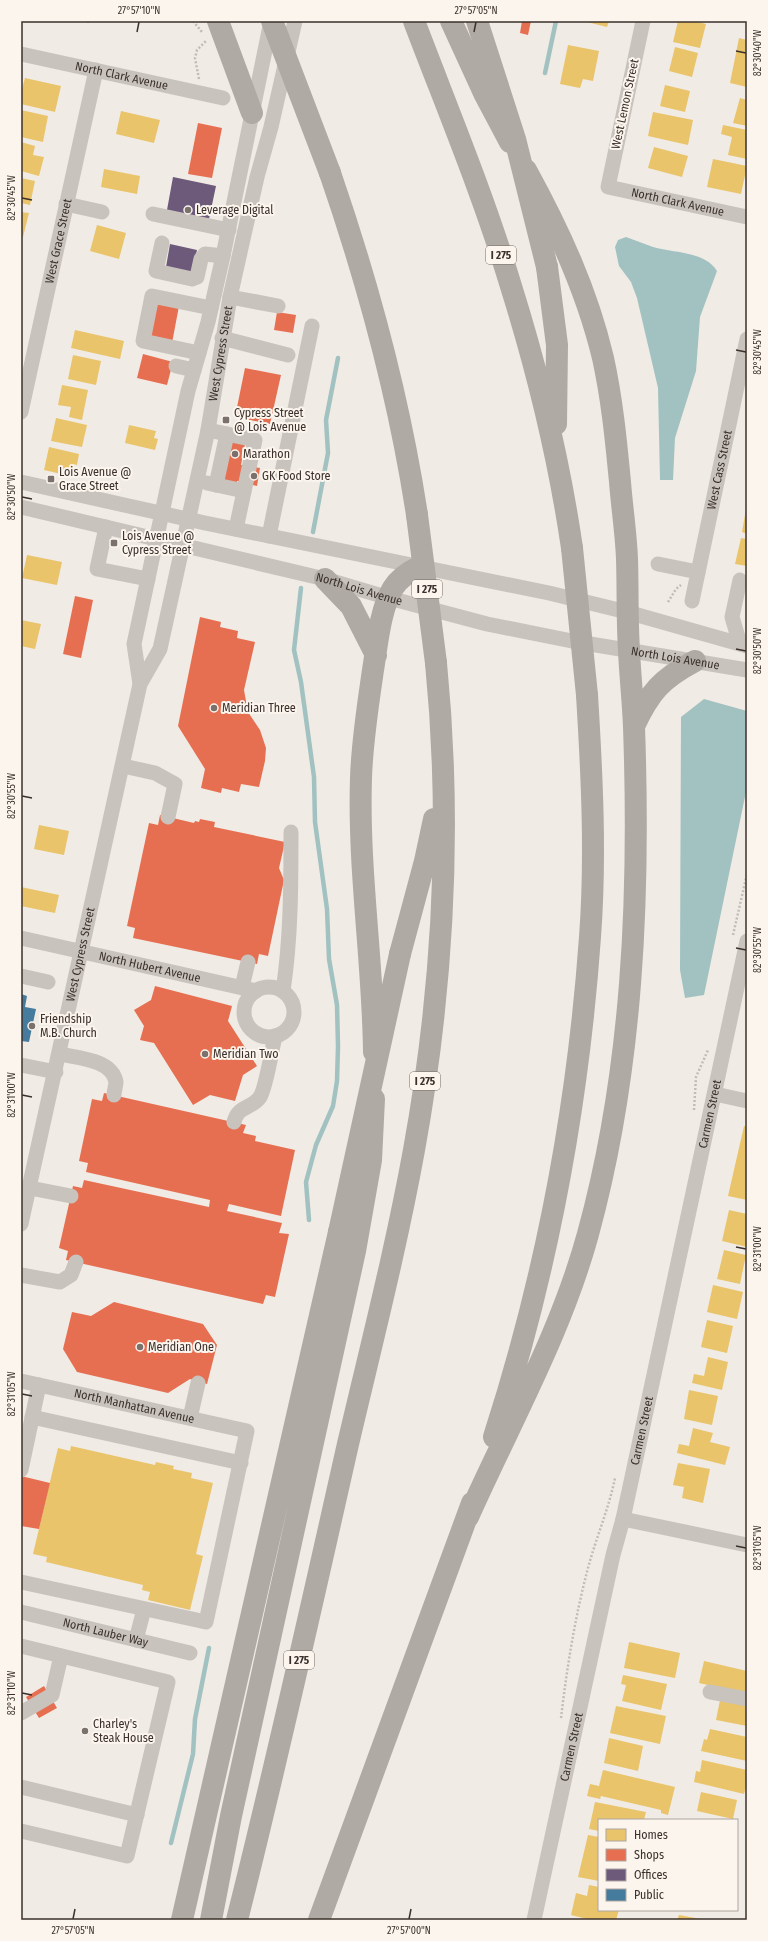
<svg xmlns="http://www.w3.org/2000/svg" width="768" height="1941" viewBox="0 0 768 1941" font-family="'Fira Sans Condensed',sans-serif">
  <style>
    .water { fill: #a1c2c1 }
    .homes { fill: #e9c46a }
    .shops { fill: #e76f51 }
    .offices { fill: #6d597a }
    .public { fill: #457b9d }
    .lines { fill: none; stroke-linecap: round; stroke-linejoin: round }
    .stream { stroke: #a1c2c1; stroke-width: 4.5 }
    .path { stroke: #c2bbb6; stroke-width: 2.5; stroke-dasharray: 2 2; stroke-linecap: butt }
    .minor { stroke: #c9c3be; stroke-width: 15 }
    .highway { stroke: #afaaa4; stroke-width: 22 }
    .highway-bridge { stroke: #afaaa4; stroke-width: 22 }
    .ticks { fill: none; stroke: #3b302b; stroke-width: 1.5 }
    .poi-dot { fill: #7a716c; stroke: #fbf5ee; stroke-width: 1.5 }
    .labels { text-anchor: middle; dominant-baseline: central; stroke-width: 4; stroke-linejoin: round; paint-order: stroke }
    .shield { fill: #fbf5ee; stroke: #756b66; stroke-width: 1 }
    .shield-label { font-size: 11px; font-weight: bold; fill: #3b302b }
    .street-label { font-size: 12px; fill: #3b302b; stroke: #fbf5ee }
    .poi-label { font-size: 12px; fill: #3b302b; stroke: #fbf5ee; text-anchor: start }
    .neatline { fill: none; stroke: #3b302b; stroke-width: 1.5 }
    .ticks-label { font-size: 10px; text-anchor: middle; fill: #3b302b }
  </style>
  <rect width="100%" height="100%" fill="#f0ebe5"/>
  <path class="water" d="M626,237C635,240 644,244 653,247C673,253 705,251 717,271L700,317L696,371L675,438L673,480H660L658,388L637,298L631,282L619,266L615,247L618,240Z
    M704,699L747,711V787L704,995L685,998L680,970L681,717Z"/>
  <path class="homes" d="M583,21H609L607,27Z
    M678,21H694L706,24L700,48L673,42Z
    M739,38L747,40V87L730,83Z
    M568,45L599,51L593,81L583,79L580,88L560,84Z
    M675,47L698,53L692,77L669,71Z
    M25,78L61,86L55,112L21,104V93Z
    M665,85L690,91L685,112L660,106Z
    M740,98L747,100V126L733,123Z
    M21,110L48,116L43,142L21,137Z
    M121,111L160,120L154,143L116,134Z
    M653,112L693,120L688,145L648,136Z
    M723,125L747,130V159L728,155L732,137L721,134Z
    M21,142L35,146L33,155L44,157L39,176L21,171Z
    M654,147L688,156L682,177L648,168Z
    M713,159L747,166L741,194L707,187Z
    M104,169L140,176L137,194L101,187Z
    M21,178L35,181L30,205L21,203Z
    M21,212L29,213L23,237H21Z
    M97,225L126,233L119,259L90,251Z
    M75,330L124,341L120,359L71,348Z
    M73,355L101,361L96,385L68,379Z
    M62,385L88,390L82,420L69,417L71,407L58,405Z
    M56,418L87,425L82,447L51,441Z
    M129,425L156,431L154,438L158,439L155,450L125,443Z
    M49,447L79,454L77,465L73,464L70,476L44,470Z
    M746,509H747V534L742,532Z
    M741,538L747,539V566L735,564Z
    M27,555L62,562L57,585L22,578Z
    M21,620L41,624L35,649L21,646Z
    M39,825L69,831L64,855L34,849Z
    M21,887L59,895L55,913L21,906Z
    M744,1126L747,1127V1200L728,1196Z
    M729,1210L747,1214V1247L722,1241Z
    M724,1250L746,1255L740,1284L717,1279Z
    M713,1285L743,1292L737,1319L707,1312Z
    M707,1320L733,1326L727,1353L701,1347Z
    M708,1357L728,1362L722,1390L692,1383L694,1374L704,1376Z
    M689,1390L718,1396L712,1425L684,1419Z
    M693,1428L713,1433L710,1442L730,1447L725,1465L677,1453L679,1444L689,1446Z
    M71,1446L155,1465L156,1462L174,1466L173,1469L192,1473L191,1478L213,1483L196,1554L203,1556L190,1610L148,1600L150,1592L142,1590L143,1585L46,1562L47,1557L33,1554L58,1448L70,1451Z
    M678,1463L710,1469L703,1503L682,1498L684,1487L673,1485Z
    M629,1642L680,1653L675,1678L624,1668Z
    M704,1661L747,1671V1694L699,1683Z
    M623,1675L667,1684L661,1710L622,1701L626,1685L621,1684Z
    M720,1700L747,1706V1726L716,1720Z
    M616,1706L666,1716L660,1744L610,1733Z
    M710,1729L747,1737V1761L701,1751L704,1739L707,1740Z
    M609,1738L643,1746L638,1771L604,1763Z
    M702,1760L747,1770V1783L744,1794L694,1782L696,1771L700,1772Z
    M603,1770L675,1787L668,1815L661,1813V1810L601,1796L600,1799L587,1796L590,1784L599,1786Z
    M701,1792L737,1800L733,1819L697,1811Z
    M595,1802L646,1812L644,1820H599V1831L589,1829Z
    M588,1835L599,1837V1881L578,1877Z
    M589,1885L599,1887V1910H619L616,1920H591L571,1915L576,1893L587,1896Z
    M679,1915L701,1919V1920H677Z"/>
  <path class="shops" d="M522,21H531L528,35L520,33Z
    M198,123L222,128L212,178L188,174Z
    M157,301L179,306L172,343L150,338Z
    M277,312L296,315L293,333L274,330Z
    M143,354L173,362L167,385L137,378Z
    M245,368L281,375L270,424L235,417Z
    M230,441L245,444L241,465L260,468L257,486L237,481L236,488L221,485Z
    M75,596L93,600L81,658L63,654Z
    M200,617L221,622L220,627L238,631L237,638L255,642L244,690L248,712L260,730L266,748L265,761L259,787L241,784L239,792L222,788L221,793L201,788L205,769L178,726Z
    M160,815L194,823L195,821L199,822L200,819L215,822L214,827L285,842L279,868L284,880L268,956L259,954L257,964L133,938L135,928L127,926L149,823L158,825Z
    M155,986L232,1006L228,1021L257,1066L243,1075L235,1101L210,1095L193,1105L154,1043L140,1040L144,1026L134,1010L151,1000Z
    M104,1093L246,1125L243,1133L256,1136L255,1141L295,1150L281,1216L229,1204L227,1211L282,1223L279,1233L289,1234L275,1297L266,1295L263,1304L66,1260L68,1251L59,1248L73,1186L82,1188L84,1180L209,1207L210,1200L86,1172L88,1163L79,1161L92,1099L102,1101Z
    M114,1302L203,1324L217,1345L207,1384L190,1379L168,1393L77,1372L63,1349L72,1312L91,1316Z
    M21,1476L50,1483L39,1529L21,1526Z
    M44,1686L57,1708L39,1718L26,1697Z"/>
  <path class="offices" d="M173,177L216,186L209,219L167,210Z
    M170,244L197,250L192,272L166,267Z"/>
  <path class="public" d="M21,994L27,996L25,1007L36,1009L29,1042L21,1041Z"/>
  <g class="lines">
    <path class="stream" d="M545,73L556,21
      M313,532L328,453L326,420L338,358
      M301,588L294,650L301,682L314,777L315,822L327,909L329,959L337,1005L338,1046L337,1081L333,1106L316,1145L306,1182L309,1220
      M171,1843L193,1754L195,1719L209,1648"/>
    <path class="path" d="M88,21V23
      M193,21L202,32
      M199,79L195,58L197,50L206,41
      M668,602L676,589L681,585
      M733,935L747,874
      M694,1110L696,1077L708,1050
      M561,1718C567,1667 575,1617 588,1568C596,1538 609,1508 615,1478"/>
    <g class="minor">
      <path id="s1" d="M643,21L608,187L747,217"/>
      <path id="s2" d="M21,54L223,98"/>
      <path d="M66,204L102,212"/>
      <path d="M153,214L229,230"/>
      <path d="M162,243L156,271L192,279L197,277L201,259L205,254L223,256"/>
      <path d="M230,297L278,306"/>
      <path d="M222,338L288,355"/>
      <path d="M199,353L143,341L152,296L211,308"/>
      <path d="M176,366L194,370"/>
      <path id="s3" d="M21,412L96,70"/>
      <path d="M208,430L255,440L236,529"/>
      <path d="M21,482L205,523L549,593L627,612L747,646"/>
      <path d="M207,483L244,491"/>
      <path d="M216,485L227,434"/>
      <path id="s4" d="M21,507L325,579L389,598L487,624L572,641L747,670"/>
      <path d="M106,527L97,569L148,579"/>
      <path d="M269,536L312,326"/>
      <path d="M658,564L698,572"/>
      <path d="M740,580L732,617L740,644"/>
      <path id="s5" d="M692,601L747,339"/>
      <path d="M140,684L134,644L188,391L208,322L223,256L271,21"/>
      <path d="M123,766L155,773L175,784L168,817"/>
      <path id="s6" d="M21,938L256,991"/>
      <path d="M21,976L48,982"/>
      <path d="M242,987L248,962"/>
      <circle cx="269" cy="1012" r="25"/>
      <path d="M283,991C291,938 291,885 291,832"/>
      <path d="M60,1054C77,1058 112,1059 116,1082C116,1086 114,1091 114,1095"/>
      <path d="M21,1065L56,1072"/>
      <path d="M715,1094L747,1101"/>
      <path d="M234,1122C238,1105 252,1109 260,1097C266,1088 272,1049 275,1036"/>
      <path d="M30,1188L71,1196"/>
      <path id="s7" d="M21,1224L140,684L160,649L208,430L230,297L257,177L271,127L295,21"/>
      <path d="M21,1275L60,1282L71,1275L76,1262"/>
      <path id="s8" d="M21,1381L247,1431L206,1622L21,1582"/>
      <path d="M32,1417L241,1463"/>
      <path d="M190,1418L198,1383"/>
      <path d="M21,1470L39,1385"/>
      <path d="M623,1519L747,1545"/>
      <path id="s9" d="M21,1612L190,1653"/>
      <path d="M136,1640L144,1609"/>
      <path d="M21,1646L168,1682L127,1856L21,1831"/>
      <path d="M710,1692L747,1699"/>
      <path d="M21,1713L52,1695L61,1656"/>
      <path d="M21,1787L137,1815"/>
      <path id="s10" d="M534,1920L613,1555L623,1519L747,941"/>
    </g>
    <path class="highway" d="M218,21L252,113
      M414,21C447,108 483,194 510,283C537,369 559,459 572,548
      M451,21L484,93L510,142
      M330,173C369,286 399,397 417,515
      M547,267L557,345L556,424
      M325,579L351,606L376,655
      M634,726C650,692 661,679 695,661
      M400,954L425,861L434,819
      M374,1052C373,961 358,870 361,778C362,742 368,705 373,670C377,646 380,609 393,588C400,577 410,571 421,566
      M494,1437C546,1276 578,1106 590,937C596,857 592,776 587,695
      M468,1517C510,1423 561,1333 588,1234C633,1070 640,896 634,727C633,701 630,675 629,650C627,620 628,589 627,559C626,533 622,508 620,482C616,440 612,399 603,358C587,291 559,230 526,170
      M182,1920L339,1232
      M211,1920L231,1816L355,1251L371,1160L374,1099
      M237,1920C277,1762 312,1603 348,1444C371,1346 396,1249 414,1150C443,990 452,825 436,663
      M319,1920L472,1503"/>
    <path class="highway-bridge" d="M272,21L330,173
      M477,21L515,139L547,267
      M417,515L436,663
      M572,548L587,695
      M339,1232L400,954"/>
  </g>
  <path class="ticks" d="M137,32L139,22M474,32L476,22M736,51L746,53M22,198L32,200M736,350L746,352M22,497L32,499M736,649L746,651M22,796L32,798M736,948L746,950M22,1095L32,1097M736,1247L746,1249M22,1394L32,1396M736,1546L746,1548M22,1693L32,1695M73,1919L75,1909M409,1919L411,1909"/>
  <g class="poi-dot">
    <circle cx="188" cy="210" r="4"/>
    <rect x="222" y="416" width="8" height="8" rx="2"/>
    <circle cx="235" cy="454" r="4"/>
    <circle cx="254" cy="476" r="4"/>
    <rect x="47" y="475" width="8" height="8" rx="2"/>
    <rect x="110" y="539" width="8" height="8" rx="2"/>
    <circle cx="214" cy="708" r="4"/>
    <circle cx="32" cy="1026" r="4"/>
    <circle cx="205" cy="1054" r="4"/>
    <circle cx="140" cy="1347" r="4"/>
    <circle cx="85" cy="1731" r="4"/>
  </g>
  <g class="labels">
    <g class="shield">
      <rect x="486" y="246" width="30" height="18" rx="3"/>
      <rect x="412" y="580" width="30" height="18" rx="3"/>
      <rect x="410" y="1072" width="30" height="18" rx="3"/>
      <rect x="284" y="1651" width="30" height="18" rx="3"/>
    </g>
    <g class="shield-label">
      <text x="501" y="255">I 275</text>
      <text x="427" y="589">I 275</text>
      <text x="425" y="1081">I 275</text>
      <text x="299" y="1660">I 275</text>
    </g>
    <g class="street-label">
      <text stroke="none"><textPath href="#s2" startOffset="103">North Clark Avenue</textPath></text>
      <text transform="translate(625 104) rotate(-78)">West Lemon Street</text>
      <text stroke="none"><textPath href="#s1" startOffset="241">North Clark Avenue</textPath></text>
      <text stroke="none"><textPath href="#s3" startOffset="175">West Grace Street</textPath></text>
      <text stroke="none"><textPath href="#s7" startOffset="895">West Cypress Street</textPath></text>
      <text stroke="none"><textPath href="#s5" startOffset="134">West Cass Street</textPath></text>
      <text stroke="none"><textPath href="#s4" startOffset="348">North Lois Avenue</textPath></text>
      <text stroke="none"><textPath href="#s4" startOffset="672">North Lois Avenue</textPath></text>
      <text stroke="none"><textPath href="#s7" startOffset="276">West Cypress Street</textPath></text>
      <text stroke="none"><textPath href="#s6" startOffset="132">North Hubert Avenue</textPath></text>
      <text stroke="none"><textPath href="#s10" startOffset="825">Carmen Street</textPath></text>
      <text stroke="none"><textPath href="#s8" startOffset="116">North Manhattan Avenue</textPath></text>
      <text stroke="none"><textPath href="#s10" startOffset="501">Carmen Street</textPath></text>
      <text stroke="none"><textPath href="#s9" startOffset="87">North Lauber Way</textPath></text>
      <text stroke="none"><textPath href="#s10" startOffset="177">Carmen Street</textPath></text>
    </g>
    <g class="poi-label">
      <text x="196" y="210">Leverage Digital</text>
      <text x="234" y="413">Cypress Street<tspan x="234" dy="14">@ Lois Avenue</tspan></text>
      <text x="243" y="454">Marathon</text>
      <text x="59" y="472">Lois Avenue @<tspan x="59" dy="14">Grace Street</tspan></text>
      <text x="262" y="476">GK Food Store</text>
      <text x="122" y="536">Lois Avenue @<tspan x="122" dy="14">Cypress Street</tspan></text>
      <text x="222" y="708">Meridian Three</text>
      <text x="40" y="1019">Friendship<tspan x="40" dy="14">M.B. Church</tspan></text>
      <text x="213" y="1054">Meridian Two</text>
      <text x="148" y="1347">Meridian One</text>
      <text x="93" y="1724">Charley's<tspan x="93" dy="14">Steak House</tspan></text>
    </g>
  </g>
  <rect width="768" height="1941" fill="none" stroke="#fbf5ee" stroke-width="44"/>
  <rect x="598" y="1819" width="140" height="92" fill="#fbf5ee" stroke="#aea6a0"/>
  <rect x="606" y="1829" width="20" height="12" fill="#e9c46a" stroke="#aea6a0"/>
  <text x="634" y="1839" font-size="12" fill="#3b302b">Homes</text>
  <rect x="606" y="1849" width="20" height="12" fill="#e76f51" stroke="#aea6a0"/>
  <text x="634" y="1859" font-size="12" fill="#3b302b">Shops</text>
  <rect x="606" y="1869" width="20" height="12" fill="#6d597a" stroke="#aea6a0"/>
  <text x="634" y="1879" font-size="12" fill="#3b302b">Offices</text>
  <rect x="606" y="1889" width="20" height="12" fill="#457b9d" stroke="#aea6a0"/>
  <text x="634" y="1899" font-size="12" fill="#3b302b">Public</text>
  <rect x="22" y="22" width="724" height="1897" class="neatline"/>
  <g class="ticks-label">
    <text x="139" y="14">27°57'10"N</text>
    <text x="476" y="14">27°57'05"N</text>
    <text transform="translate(757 53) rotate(-90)" y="4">82°30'40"W</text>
    <text transform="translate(11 198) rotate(-90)" y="4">82°30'45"W</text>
    <text transform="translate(757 352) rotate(-90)" y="4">82°30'45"W</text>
    <text transform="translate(11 497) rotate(-90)" y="4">82°30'50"W</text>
    <text transform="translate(757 651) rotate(-90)" y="4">82°30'50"W</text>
    <text transform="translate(11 796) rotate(-90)" y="4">82°30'55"W</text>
    <text transform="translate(757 950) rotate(-90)" y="4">82°30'55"W</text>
    <text transform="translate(11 1095) rotate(-90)" y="4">82°31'00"W</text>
    <text transform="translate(757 1249) rotate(-90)" y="4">82°31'00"W</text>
    <text transform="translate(11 1394) rotate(-90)" y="4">82°31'05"W</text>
    <text transform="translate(757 1548) rotate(-90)" y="4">82°31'05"W</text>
    <text transform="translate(11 1693) rotate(-90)" y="4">82°31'10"W</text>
    <text x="73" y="1934">27°57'05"N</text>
    <text x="409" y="1934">27°57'00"N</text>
  </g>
</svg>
